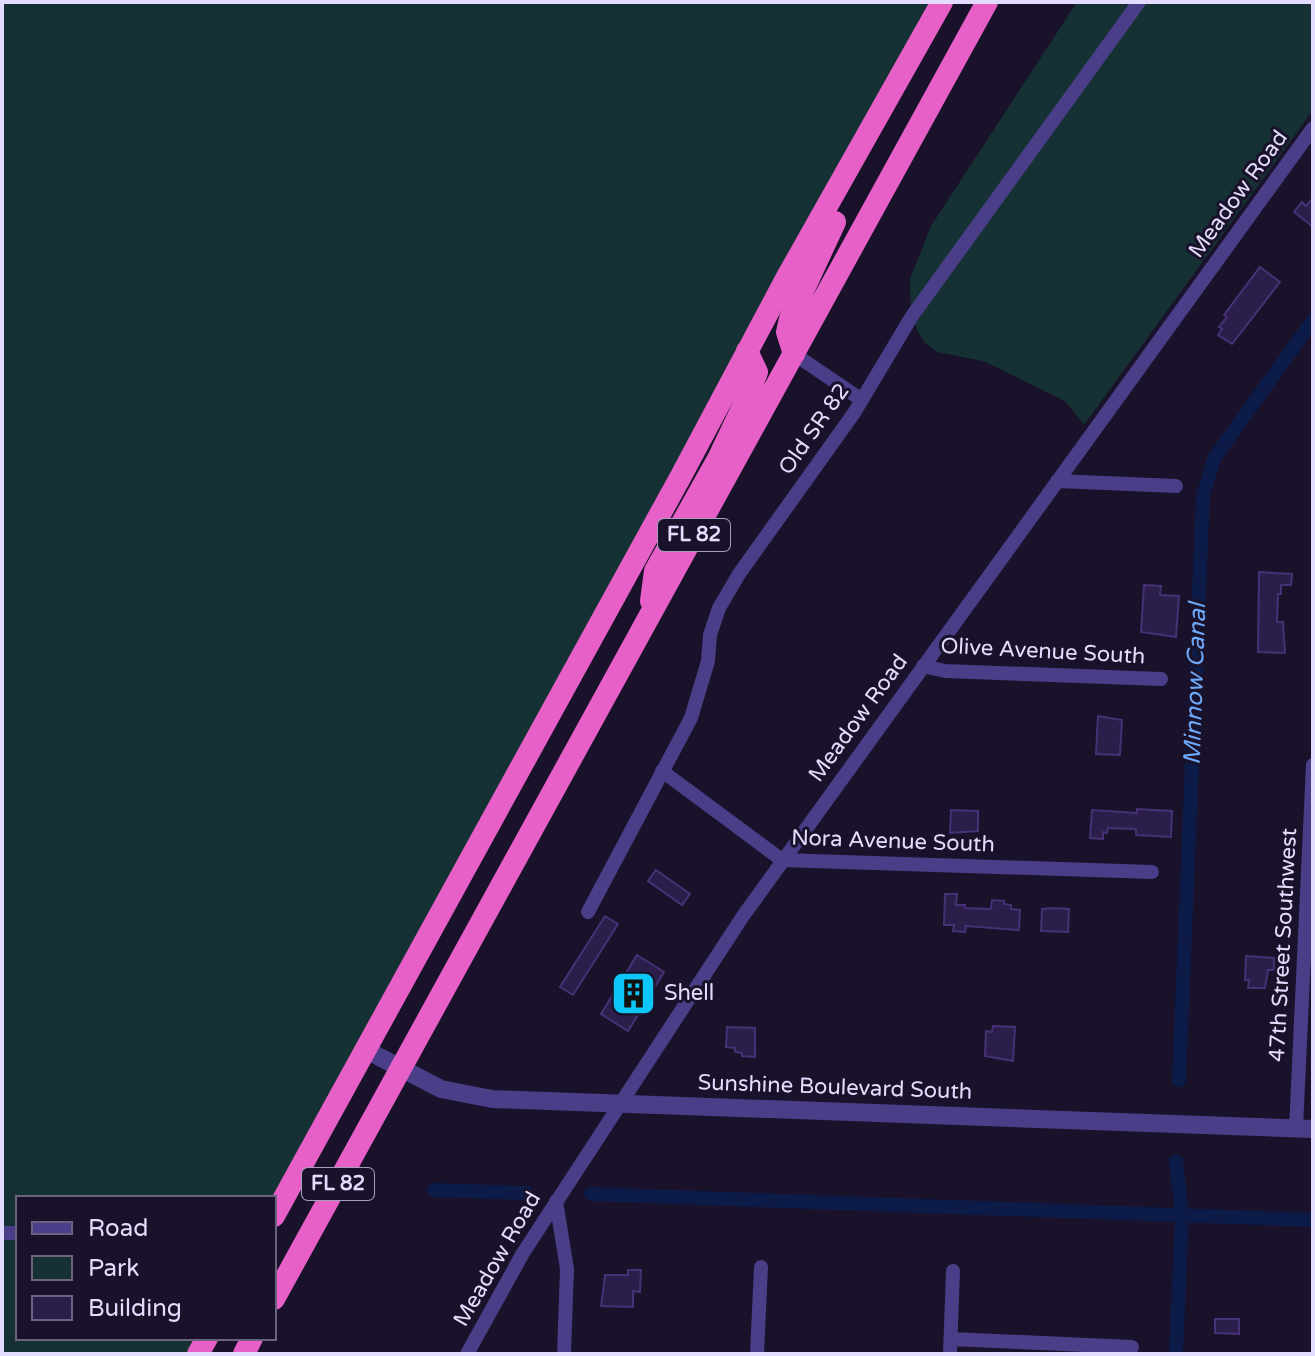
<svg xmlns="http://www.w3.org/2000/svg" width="1315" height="1356" viewBox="0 0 1315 1356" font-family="'Varela Round',sans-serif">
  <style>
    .green { fill: #153134 }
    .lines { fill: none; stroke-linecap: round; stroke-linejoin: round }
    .canal { stroke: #0d1b48; stroke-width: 14 }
    .building { fill: #2c1e4b; stroke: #463176; stroke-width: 2 }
    .minor { stroke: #493e87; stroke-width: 14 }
    .tertiary { stroke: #493e87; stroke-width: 18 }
    .trunk { stroke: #e760c8; stroke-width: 22 }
    .labels { text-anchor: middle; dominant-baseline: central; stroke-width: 6; stroke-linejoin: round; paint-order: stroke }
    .shield { fill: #19122a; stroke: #a69fbe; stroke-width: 2 }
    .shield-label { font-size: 20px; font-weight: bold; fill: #e3dcfe }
    .street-label { font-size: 22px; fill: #e3dcfe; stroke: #19122a }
    .poi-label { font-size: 22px; fill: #e3dcfe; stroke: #19122a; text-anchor: start }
    .water-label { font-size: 24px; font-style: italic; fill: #6da9fb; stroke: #19122a }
  </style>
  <rect width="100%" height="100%" fill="#19122a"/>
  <path class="green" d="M2,2H934L274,1198H18V1338H198L189,1354H2Z
    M1077,2H1313V110L1084,425L1065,401L983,361L937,352L925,343L917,330L911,310L910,279L931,226Z"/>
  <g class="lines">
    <path class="canal" d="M1179,1080L1203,495L1215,457L1313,320
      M1176,1161L1182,1215L1176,1354
      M434,1190L527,1193
      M591,1194L1313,1220"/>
  </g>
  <path class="building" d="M1313,198V227L1294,212L1302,202L1306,206Z
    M1260,267L1280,282L1232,344L1218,335L1222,329L1219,327L1227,317L1224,315Z
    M1259,572L1292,574L1291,585H1281V594H1278L1277,622H1283L1285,653L1258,652Z
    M1144,585L1161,586L1160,595L1179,596L1176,637L1141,632Z
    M1098,716L1122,720L1120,755L1096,754Z
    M1137,809L1172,811L1171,837L1136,835V829L1108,828L1107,833L1103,832V839L1090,838L1092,810L1137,813Z
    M951,810L978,811V831L950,833Z
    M656,870L690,894L682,905L648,881Z
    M945,894H957L956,905H965V908L991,909L992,900L1004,901V904L1011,905V909L1020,910L1019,930L966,926L965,932L953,931L954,925H944Z
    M1054,908L1069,909L1068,932L1041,931L1042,909Z
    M605,916L618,924L573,995L560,987Z
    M637,955L664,972L628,1031L601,1014Z
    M1246,956L1274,958V970H1268L1265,988H1248L1249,980H1245Z
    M993,1026L1015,1027L1013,1061L985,1056L986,1031L992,1032Z
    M727,1027L755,1028V1057L742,1056V1053L735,1052V1048L726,1047Z
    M628,1270H641L640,1292L633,1291V1307L601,1306L605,1275H628Z
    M1215,1319H1239V1334L1215,1333Z"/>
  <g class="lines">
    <path class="minor" d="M794,354L862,400
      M1057,481L1176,486
      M923,666L945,671L1161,679
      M662,771L782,860L1152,872
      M588,912L691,718L708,661L710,635L719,608L739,574L854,413L912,316L1139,2
      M1296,1128L1313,765
      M556,1201L567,1269L564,1354
      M2,1233H18
      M951,1339L1132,1347
      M467,1354L523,1253L743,916L1313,128
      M757,1354L761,1267
      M950,1354L953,1271"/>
    <path class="tertiary" d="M366,1050L441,1089L492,1099L1313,1129"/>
    <path class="trunk" d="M794,354L787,332L790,319L835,222
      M651,601L655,571L718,459L747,398L757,372L747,351
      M274,1216L681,476L787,277L942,2
      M274,1299L987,2
      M198,1354L207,1338
      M244,1354L252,1338"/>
  </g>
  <defs>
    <symbol id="building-square" viewBox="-11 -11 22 22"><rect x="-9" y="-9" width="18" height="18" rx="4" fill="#0dc6f8" stroke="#19122a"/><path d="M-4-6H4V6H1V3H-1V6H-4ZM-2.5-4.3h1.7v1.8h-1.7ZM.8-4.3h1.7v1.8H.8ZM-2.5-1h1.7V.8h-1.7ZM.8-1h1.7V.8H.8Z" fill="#111"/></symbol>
  </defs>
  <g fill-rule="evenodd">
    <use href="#building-square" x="608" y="968" width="51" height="51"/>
  </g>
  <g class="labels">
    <g class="shield">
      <rect x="658" y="519" width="72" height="32" rx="6"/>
      <rect x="302" y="1168" width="72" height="32" rx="6"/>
    </g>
    <g class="shield-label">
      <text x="694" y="535">FL 82</text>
      <text x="338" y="1184">FL 82</text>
    </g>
    <g class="street-label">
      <text transform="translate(1238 194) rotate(-54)">Meadow Road</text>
      <text transform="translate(814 429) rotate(-55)">Old SR 82</text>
      <text transform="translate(1043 651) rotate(3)">Olive Avenue South</text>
      <text transform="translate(858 718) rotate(-54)">Meadow Road</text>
      <text transform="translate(893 841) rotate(2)">Nora Avenue South</text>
      <text transform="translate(1283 945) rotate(-87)">47th Street Southwest</text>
      <text transform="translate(835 1087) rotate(2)">Sunshine Boulevard South</text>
      <text transform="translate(497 1259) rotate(-60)">Meadow Road</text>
    </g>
    <g class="poi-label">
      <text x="664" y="993">Shell</text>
    </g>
    <g class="water-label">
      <text transform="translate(1195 684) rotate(-88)">Minnow Canal</text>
    </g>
  </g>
  <rect width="1315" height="1356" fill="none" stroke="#e3dcfe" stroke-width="8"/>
  <rect x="16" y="1196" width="260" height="144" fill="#19122a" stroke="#6a637f" stroke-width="2"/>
  <rect x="32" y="1222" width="40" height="12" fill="#493e87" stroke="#6a637f" stroke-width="2"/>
  <text x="88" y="1236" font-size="24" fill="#e3dcfe">Road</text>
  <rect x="32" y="1256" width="40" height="24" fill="#153134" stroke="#6a637f" stroke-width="2"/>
  <text x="88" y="1276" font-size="24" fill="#e3dcfe">Park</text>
  <rect x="32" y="1296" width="40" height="24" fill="#2c1e4b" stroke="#6a637f" stroke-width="2"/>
  <text x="88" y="1316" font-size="24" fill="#e3dcfe">Building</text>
</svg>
